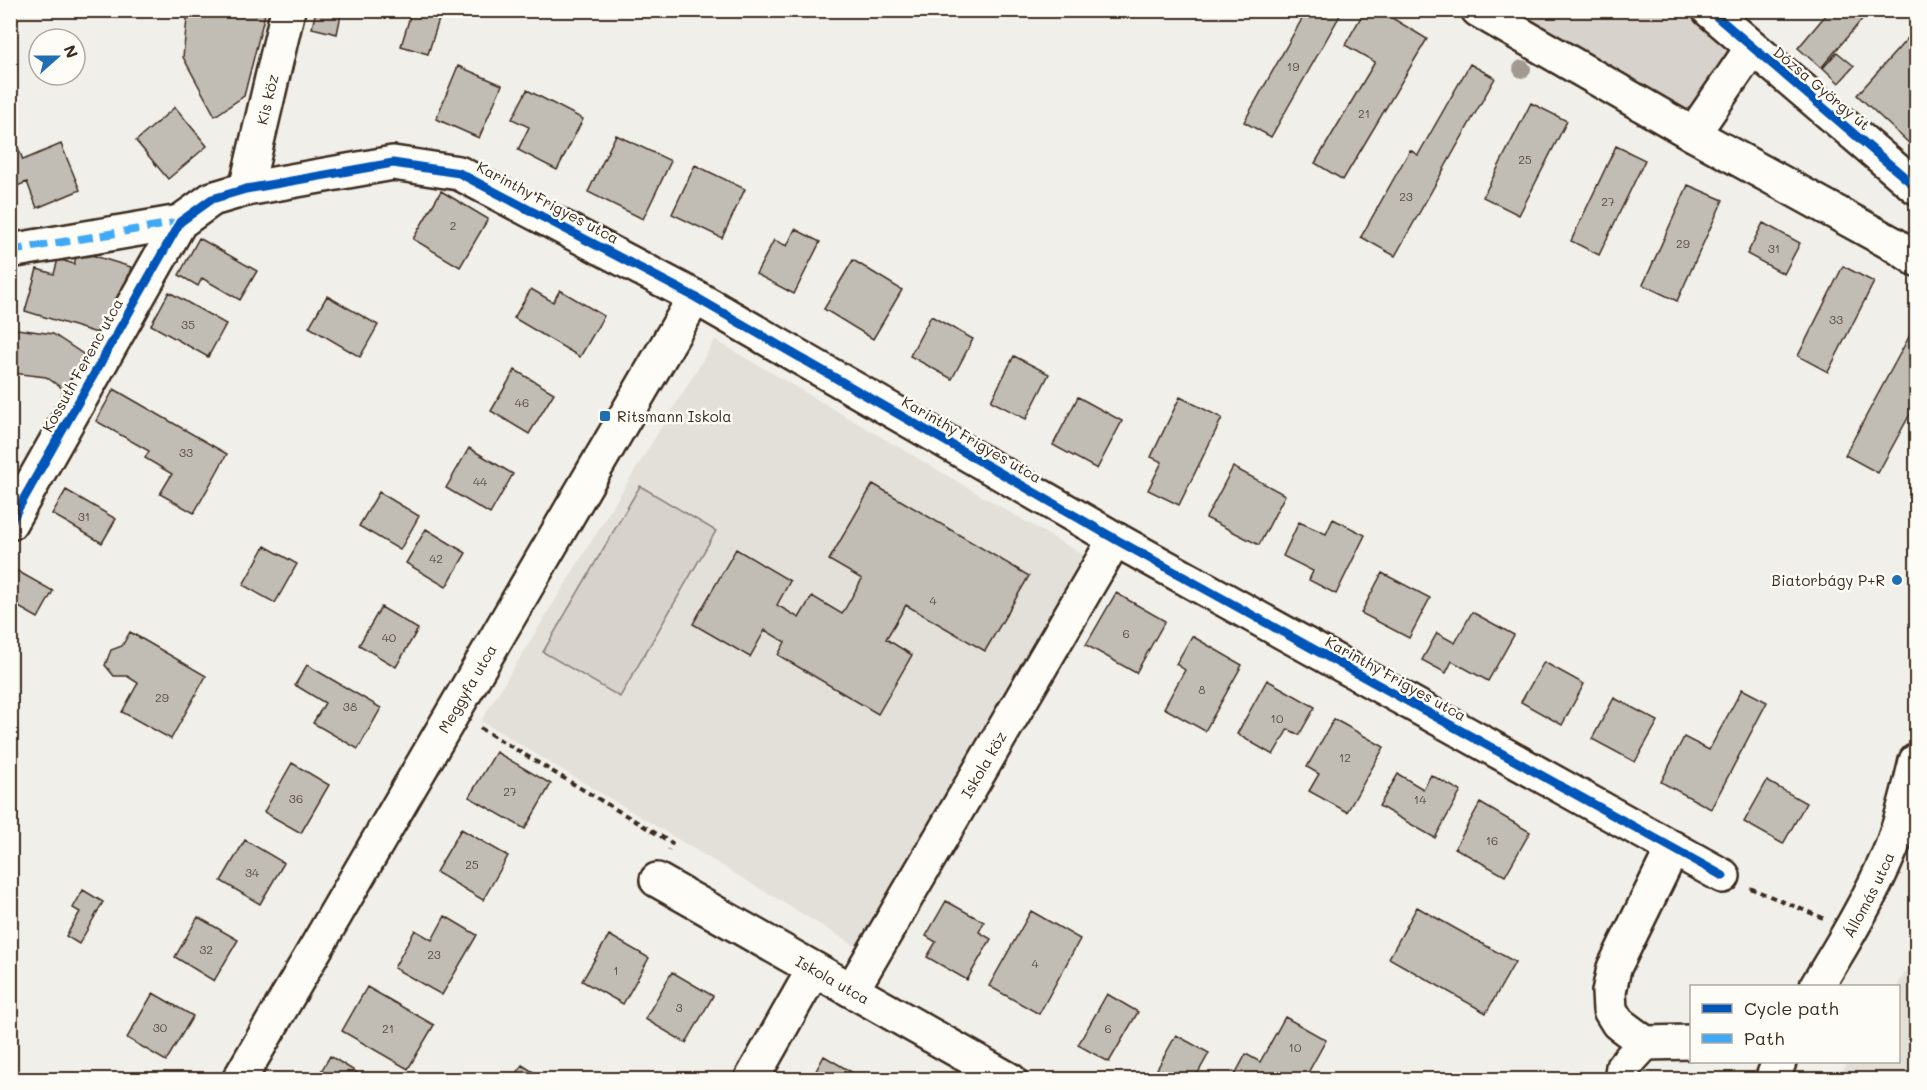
<svg xmlns="http://www.w3.org/2000/svg" width="1927" height="1090" viewBox="0 0 1927 1090" font-family="Mali,sans-serif">
  <style>
    .built { fill: #e3e0da }
    .green { fill: #d7d2cc; stroke: #897e75; stroke-width: 1.5 }
    .building { fill: #c1bcb4; stroke: #3b2a1e; stroke-width: 1.5 }
    .lines { fill: none; stroke-linecap: round; stroke-linejoin: round }
    .minor-casing { stroke: #3b2a1e; stroke-width: 38 }
    .path { stroke: #3b2a1e; stroke-width: 4; stroke-dasharray: 6 4.5; stroke-linecap: butt }
    .minor { stroke: #fdfcf7; stroke-width: 33 }
    .quiet { stroke: #3fa9f5; stroke-width: 8; stroke-dasharray: 15 8; stroke-linecap: butt }
    .cycleway-casing { stroke: #fdfcf7; stroke-width: 13 }
    .cycleway { stroke: #0057b8; stroke-width: 9 }
    .tree { fill: #a29a92 }
    .poi-dot { fill: #1f6fb2; stroke: #fdfcf7; stroke-width: 2 }
    .labels { text-anchor: middle; dominant-baseline: central; stroke-width: 5; stroke-linejoin: round; paint-order: stroke }
    .number-label { font-size: 12px; fill: #5c4e44 }
    .street-label { font-size: 15px; fill: #3b2a1e; stroke: #fdfcf7 }
    .poi-label { font-size: 15px; fill: #3b2a1e; stroke: #fdfcf7; text-anchor: start }
  </style>
  <rect width="100%" height="100%" fill="#f1efea"/>
  <filter id="ink" filterUnits="userSpaceOnUse"><feTurbulence type="fractalNoise" baseFrequency=".0167" numOctaves="2"/><feDisplacementMap in="SourceGraphic" scale="12" xChannelSelector="R" yChannelSelector="G"/><feConvolveMatrix kernelMatrix="1 2 1 2 8 2 1 2 1" color-interpolation-filters="sRGB"/></filter>
  <g filter="url(#ink)">
    <path class="built" d="M715,340L1090,559L859,948L481,721Z
      M1916,956V1079H1837L1848,1062H1898V986H1897Z"/>
    <path class="green" d="M1478,11H1709L1752,48L1693,134Z
      M640,486L716,531L620,697L543,652Z"/>
    <path class="building" d="M188,10H236L265,14L244,96L215,116L183,57Z
      M316,10H342L337,34L312,28Z
      M412,10H442L428,54L401,46Z
      M1307,10H1343L1271,137L1244,122Z
      M1365,10H1379L1427,39L1343,180L1315,163L1375,62L1345,45Z
      M1830,10H1870L1821,68L1798,48Z
      M1916,29V139L1911,145L1857,95Z
      M1837,52L1854,66L1839,83L1823,68Z
      M1470,64L1495,78L1395,256L1361,237L1410,150L1418,155Z
      M458,66L502,85L479,138L436,119Z
      M527,90L583,119L557,170L518,150L529,127L512,119Z
      M1531,103L1567,121L1519,215L1483,197Z
      M175,107L207,146L168,179L136,141Z
      M616,135L671,161L643,219L588,192Z
      M15,140L23,160L61,144L80,190L37,208L27,182L10,189V142Z
      M1616,146L1645,160L1599,255L1571,241Z
      M695,165L745,189L722,238L672,214Z
      M1688,185L1723,200L1677,301L1643,285Z
      M441,191L488,219L460,267L413,239Z
      M1763,223L1800,243L1784,274L1747,254Z
      M795,229L820,242L794,294L756,274L774,240L787,246Z
      M199,238L257,271L240,300L202,278L198,286L179,275Z
      M78,251L131,267L110,337L25,311L37,269L54,274L58,259L74,264Z
      M853,260L902,290L873,339L824,309Z
      M1843,266L1874,282L1828,372L1798,356Z
      M531,289L553,302L560,290L604,316L580,357L514,318Z
      M169,292L226,324L208,357L151,325Z
      M327,296L378,325L360,357L309,327Z
      M931,316L973,339L952,379L910,356Z
      M1916,324V403L1878,473L1845,455Z
      M10,328L53,334L95,362L73,396L46,377L13,373V361L10,360Z
      M1014,356L1049,374L1026,419L991,401Z
      M515,370L554,393L529,434L491,411Z
      M114,389L227,454L194,513L160,494L172,474L145,458L149,451L96,421Z
      M1078,397L1122,421L1097,469L1053,445Z
      M1180,397L1222,418L1179,505L1148,490L1162,462L1151,457Z
      M469,448L513,474L490,514L446,488Z
      M1233,467L1285,495L1259,545L1206,518Z
      M873,484L1029,576L985,651L906,605L886,639L912,655L878,714L778,655L785,642L765,630L750,657L693,624L736,549L790,581L777,605L799,618L812,596L842,614L862,579L829,560Z
      M66,490L116,519L102,543L52,514Z
      M379,492L419,516L400,550L359,526Z
      M1333,519L1365,535L1336,594L1309,580L1313,571L1283,556L1299,522L1326,534Z
      M426,529L466,553L446,587L406,563Z
      M265,546L297,564L275,603L243,585Z
      M12,568L53,591L38,618L10,602V571Z
      M1382,573L1430,598L1409,638L1361,613Z
      M1116,593L1165,621L1136,673L1086,645Z
      M381,607L418,629L396,667L359,645Z
      M1472,612L1514,635L1488,681L1452,661L1446,673L1422,660L1437,633L1455,643Z
      M130,632L206,676L171,739L122,712L138,683L127,676H114L105,665L111,650L122,646Z
      M1192,636L1242,665L1205,731L1164,708L1185,670L1176,664Z
      M1544,662L1584,684L1562,725L1521,702Z
      M307,665L381,708L358,749L313,723L325,703L295,685Z
      M1267,680L1315,707L1299,735L1288,729L1273,755L1237,734Z
      M1742,689L1767,702L1711,809L1661,782L1684,737L1709,750Z
      M1614,698L1658,721L1635,762L1592,739Z
      M1334,719L1384,747L1347,812L1309,791L1319,774L1307,767Z
      M496,752L551,784L525,829L469,797Z
      M292,763L329,785L301,833L264,812Z
      M1398,774L1423,789L1431,775L1461,791L1435,838L1379,806Z
      M1767,781L1806,803L1783,844L1744,822Z
      M1480,803L1530,832L1505,876L1455,848Z
      M461,829L508,856L483,900L436,872Z
      M245,840L284,863L260,904L221,881Z
      M83,890L103,902L79,944L66,936L80,912L73,908Z
      M946,901L984,922L979,932L991,939L967,980L927,957L936,942L926,936Z
      M1417,907L1515,962L1486,1013L1389,958Z
      M1031,911L1080,939L1039,1014L989,986Z
      M445,916L477,935L442,995L394,968L415,930L432,940Z
      M198,917L238,940L214,981L175,957Z
      M609,935L649,958L623,1004L582,981Z
      M672,972L713,996L686,1043L645,1019Z
      M367,987L434,1025L408,1069L342,1031Z
      M153,993L193,1016L166,1061L127,1038Z
      M1107,994L1138,1012L1109,1062L1078,1045Z
      M1285,1017L1326,1040L1304,1080H1232L1246,1054L1260,1062Z
      M1176,1035L1209,1053L1194,1080H1151Z
      M330,1056L369,1080H316Z
      M824,1056L865,1080H811Z
      M522,1065L546,1080H513Z"/>
    <g class="lines">
      <defs>
        <g id="minor">
          <path d="M1478,10L1693,134L1895,245L1916,259"/>
          <path d="M1709,10L1916,187"/>
          <path d="M1693,134L1752,48"/>
          <path id="s1" d="M246,189L288,10"/>
          <path d="M10,251L180,222"/>
          <path d="M10,523L180,222L212,199L246,189L393,163L459,173L695,297L1115,539L1723,876"/>
          <path d="M1673,848L1614,968L1609,992L1610,1010L1618,1023L1645,1043L1692,1042"/>
          <path id="s2" d="M657,880L1010,1080"/>
          <path id="s3" d="M1817,986C1844,942 1871,897 1891,849C1902,821 1909,790 1916,761"/>
          <path id="s4" d="M852,990L1115,539"/>
          <path id="s5" d="M239,1080L695,297"/>
          <path d="M751,1080L814,969"/>
          <path d="M1621,1080L1623,1067L1645,1043"/>
          <path d="M1772,1080L1779,1062"/>
        </g>
      </defs>
      <use href="#minor" class="minor-casing"/>
      <path class="path" d="M1435,10L1448,17
        M480,728L672,843L669,850
        M1750,888L1823,918"/>
      <use href="#minor" class="minor"/>
      <path class="quiet" d="M10,251L180,222"/>
      <defs>
        <path id="cycleway" d="M1709,10L1916,187
          M10,523L180,222L212,199L246,189L393,163L459,173L695,297L1115,539L1723,876"/>
      </defs>
      <use href="#cycleway" class="cycleway-casing"/>
      <use href="#cycleway" class="cycleway"/>
    </g>
    <circle class="tree" cx="1522" cy="69" r="9"/>
  </g>
  <g class="poi-dot">
    <rect x="599" y="410" width="12" height="12" rx="3"/>
    <circle cx="1897" cy="580" r="6"/>
  </g>
  <g class="labels">
    <g class="number-label">
      <text x="1293" y="66">19</text>
      <text x="1364" y="113">21</text>
      <text x="1525" y="159">25</text>
      <text x="1406" y="196">23</text>
      <text x="1608" y="201">27</text>
      <text x="453" y="225">2</text>
      <text x="1683" y="243">29</text>
      <text x="1774" y="248">31</text>
      <text x="1836" y="319">33</text>
      <text x="188" y="324">35</text>
      <text x="522" y="402">46</text>
      <text x="186" y="452">33</text>
      <text x="480" y="481">44</text>
      <text x="84" y="516">31</text>
      <text x="436" y="558">42</text>
      <text x="933" y="600">4</text>
      <text x="1126" y="633">6</text>
      <text x="389" y="637">40</text>
      <text x="1202" y="689">8</text>
      <text x="162" y="697">29</text>
      <text x="350" y="706">38</text>
      <text x="1277" y="718">10</text>
      <text x="1345" y="757">12</text>
      <text x="510" y="791">27</text>
      <text x="296" y="798">36</text>
      <text x="1420" y="799">14</text>
      <text x="1492" y="840">16</text>
      <text x="472" y="864">25</text>
      <text x="252" y="872">34</text>
      <text x="206" y="949">32</text>
      <text x="434" y="954">23</text>
      <text x="1035" y="963">4</text>
      <text x="616" y="970">1</text>
      <text x="679" y="1007">3</text>
      <text x="160" y="1027">30</text>
      <text x="388" y="1028">21</text>
      <text x="1108" y="1028">6</text>
      <text x="1295" y="1047">10</text>
    </g>
    <g class="street-label">
      <text transform="translate(1822 88) rotate(40)">Dózsa György út</text>
      <text stroke="none"><textPath href="#s1" startOffset="92">Kis köz</textPath></text>
      <text transform="translate(548 202) rotate(28)">Karinthy Frigyes utca</text>
      <text transform="translate(82 365) rotate(-61)">Kossuth Ferenc utca</text>
      <text transform="translate(972 439) rotate(30)">Karinthy Frigyes utca</text>
      <text transform="translate(1396 678) rotate(29)">Karinthy Frigyes utca</text>
      <text stroke="none"><textPath href="#s5" startOffset="453">Meggyfa utca</textPath></text>
      <text stroke="none"><textPath href="#s4" startOffset="261">Iskola köz</textPath></text>
      <text stroke="none"><textPath href="#s3" startOffset="105">Állomás utca</textPath></text>
      <text stroke="none"><textPath href="#s2" startOffset="202">Iskola utca</textPath></text>
    </g>
    <g class="poi-label">
      <text x="617" y="416">Ritsmann Iskola</text>
      <text x="1885" y="580" text-anchor="end">Biatorbágy P+R</text>
    </g>
  </g>
  <rect width="1927" height="1090" fill="none" stroke="#fdfcf7" stroke-width="36"/>
  <rect x="18" y="18" width="1891" height="1054" fill="none" stroke="#3b2a1e" stroke-width="2" filter="url(#ink)"/>
  <rect x="1690" y="985" width="210" height="78" fill="#fdfcf7" stroke="#afa8a0" stroke-width="1.5"/>
  <rect x="1702" y="1004" width="30" height="9" fill="#0057b8" stroke="#afa8a0" stroke-width="1.5"/>
  <text x="1744" y="1015" font-size="18" fill="#3b2a1e">Cycle path</text>
  <rect x="1702" y="1034" width="30" height="9" fill="#3fa9f5" stroke="#afa8a0" stroke-width="1.5"/>
  <text x="1744" y="1045" font-size="18" fill="#3b2a1e">Path</text>
  <g transform="translate(57 57) rotate(69)"><circle r="28" fill="#fdfcf7" stroke="#afa8a0" stroke-width="1.5"/>
  <path d="M0-4.5L10 22L0 15L-10 22Z" fill="#1f6fb2"/>
  <text y="-9" font-size="16" font-weight="bold" text-anchor="middle" fill="#3b2a1e">N</text>
  </g>
</svg>
